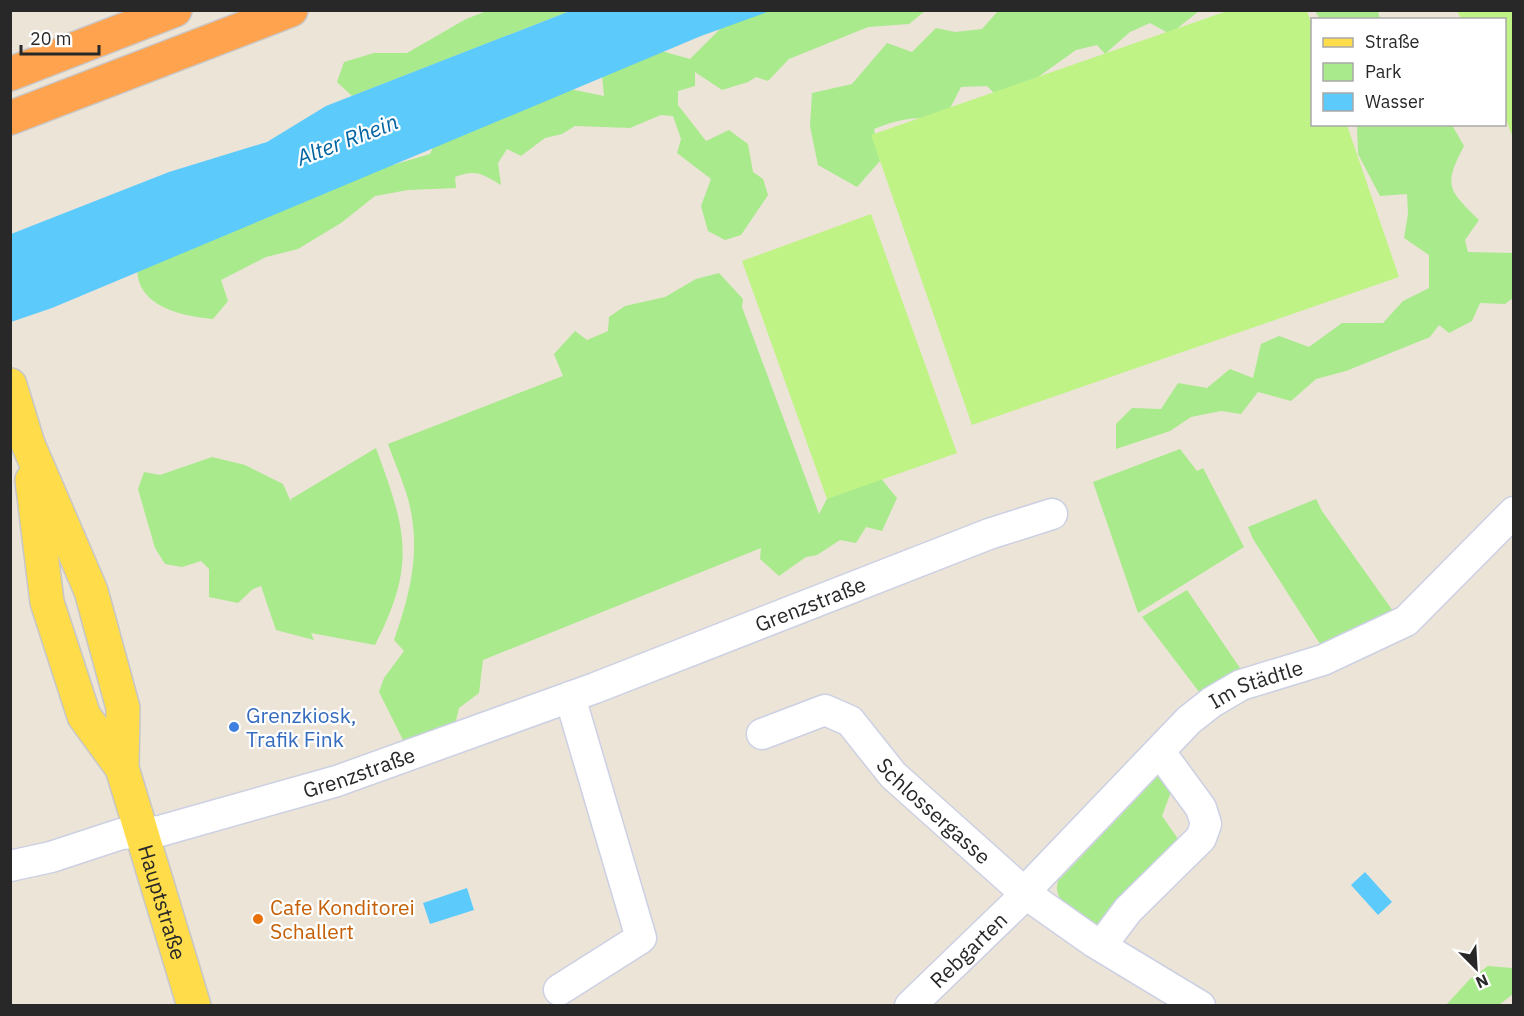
<svg xmlns="http://www.w3.org/2000/svg" width="1524" height="1016" viewBox="0 0 1524 1016" font-family="'IBM Plex Sans',sans-serif">
  <style>
    .green { fill: #a8ea8c }
    .pitch { fill: #c0f386 }
    .water { fill: #5ccbfc }
    .lines { fill: none; stroke-linecap: round; stroke-linejoin: round }
    .minor-casing { stroke: #ccd0e3; stroke-width: 33 }
    .primary-casing { stroke: #c7c7c7; stroke-width: 36 }
    .motorway-casing { stroke: #c7c7c7; stroke-width: 36 }
    .minor { stroke: #fff; stroke-width: 30 }
    .primary { stroke: #ffdc49; stroke-width: 33 }
    .motorway { stroke: #ffa34f; stroke-width: 33 }
    .shop-dot { fill: #3f7fe0; stroke: #fff; stroke-width: 2 }
    .food-dot { fill: #e8710a; stroke: #fff; stroke-width: 2 }
    .labels { text-anchor: middle; dominant-baseline: central; stroke-width: 4.5; stroke-linejoin: round; paint-order: stroke }
    .street-label { font-size: 21px; fill: #282828; stroke: #fff }
    .shop-label { font-size: 21px; fill: #366cbe; stroke: #fff; text-anchor: start }
    .food-label { font-size: 21px; fill: #c56008; stroke: #fff; text-anchor: start }
    .water-label { font-size: 22px; font-style: italic; fill: #0064a3; stroke: #fff }
  </style>
  <rect width="100%" height="100%" fill="#ece4d7"/>
  <path class="green" d="M487,11H570L352,96L337,82L344,62L374,53H407L466,19Z
    M732,11H925L909,24L868,27L789,59L768,81L756,77L748,82L722,90L695,72V86L678,91V105L706,141L729,130L748,144L753,172L763,179L768,195L741,235L725,240L708,231L701,206L711,179L677,153L681,139L673,116L661,115L630,128L575,126L562,134L545,138L521,156L507,149L498,163L501,185C482,174 476,169 455,177L456,188L408,190L375,196L341,223L298,249L266,257L221,280L228,301L213,319C179,316 131,305 138,261L168,252L191,250L227,214L430,154L439,134L555,86L604,96L602,75L658,50L690,59L730,19Z
    M998,11H1199L1170,34L1150,23L1130,32L1105,54L1097,45L1076,50L1003,102L987,86L961,87L945,118C918,116 898,119 874,129L880,161L857,187L818,165L810,126L812,93L852,84L887,43L912,52L936,28L955,32L982,29Z
    M1315,11H1378L1380,19H1320Z
    M1357,125H1452L1464,146C1443,186 1448,189 1479,220L1465,240L1468,252L1513,253V298L1505,304L1480,303L1472,321L1449,333L1439,325L1430,337L1346,371L1316,379L1291,401L1258,392L1241,414L1221,411L1191,417L1170,431L1116,449V424L1132,408L1161,409L1178,383L1207,388L1230,369L1253,378L1261,344L1279,336L1309,347L1342,323H1383L1403,301L1429,288V255L1404,238L1408,214L1407,194L1380,196L1358,154Z
    M719,273L743,299L742,307L819,514L829,495L879,476L897,498L882,531L866,527L856,543L840,540L817,555L806,557L779,576L760,559L761,548L483,660L479,693L459,708L454,729L409,752L379,692L384,678L404,651L394,640C408,600 419,560 412,518C409,493 396,467 388,444L563,376L554,354L575,331L587,340L608,331L609,317L625,306L665,297L696,279Z
    M376,448C406,530 417,563 375,645L311,633L314,640L276,630L261,586L253,589L238,603L209,597V569L201,561L182,567L165,564L155,548L138,489L144,472L160,475L212,457L245,465L283,484L291,502V499Z
    M1180,449L1197,471L1203,468L1244,547L1138,613L1093,482Z
    M1316,499L1322,511L1395,614L1322,647L1253,539L1248,527Z
    M1187,590L1244,674L1203,697L1142,617Z
    M1162,772L1172,789L1162,816L1181,843L1096,930C1081,917 1051,903 1058,881Z
    M1488,966L1512,968L1513,994L1499,1005H1446L1470,979Z"/>
  <path class="pitch" d="M1230,10L1307,11L1312,25V124L1347,125L1399,277L972,425L871,135Z
    M1457,11H1513V138L1505,117L1504,20L1461,19Z
    M871,214L957,453L827,499L742,261Z"/>
  <path class="water" d="M570,11H770L701,36L52,308L11,322V234L169,172L267,142L326,106Z
    M1365,872L1392,902L1378,915L1351,885Z
    M467,888L474,910L430,924L423,903Z"/>
  <g class="lines">
    <defs>
      <g id="minor">
        <path id="s1" d="M762,734L825,710L850,721L893,775L1026,894L1094,942L1200,1006"/>
        <path id="s2" d="M10,866L51,857L121,834L160,831L337,781L595,688L989,534L1052,514"/>
        <path d="M1101,946L1128,910L1201,838L1206,824L1201,808L1160,752"/>
        <path d="M559,990L641,938L570,697"/>
        <path id="s3" d="M910,1006L1026,894L1032,884L1189,720L1212,702L1241,685L1323,660L1406,621L1514,512"/>
      </g>
      <g id="primary">
        <path id="s4" d="M10,385L28,444L91,591L123,708L122,768L194,1006"/>
        <path d="M32,480L47,602L84,716L122,768"/>
      </g>
      <path id="motorway" d="M10,74L175,10
        M10,118L291,10"/>
    </defs>
    <use href="#minor" class="minor-casing"/>
    <use href="#primary" class="primary-casing"/>
    <use href="#motorway" class="motorway-casing"/>
    <use href="#minor" class="minor"/>
    <use href="#primary" class="primary"/>
    <use href="#motorway" class="motorway"/>
  </g>
  <circle class="shop-dot" cx="234" cy="727" r="6"/>
  <circle class="food-dot" cx="258" cy="919" r="6"/>
  <g class="labels">
    <g class="street-label">
      <text stroke="none"><textPath href="#s2" startOffset="844">Grenzstraße</textPath></text>
      <text stroke="none"><textPath href="#s3" startOffset="477">Im Städtle</textPath></text>
      <text stroke="none"><textPath href="#s2" startOffset="362">Grenzstraße</textPath></text>
      <text stroke="none"><textPath href="#s1" startOffset="218">Schlossergasse</textPath></text>
      <text stroke="none"><textPath href="#s4" startOffset="543">Hauptstraße</textPath></text>
      <text stroke="none"><textPath href="#s3" startOffset="81">Rebgarten</textPath></text>
    </g>
    <g class="shop-label">
      <text x="246" y="715">Grenzkiosk,<tspan x="246" dy="24">Trafik Fink</tspan></text>
    </g>
    <g class="food-label">
      <text x="270" y="907">Cafe Konditorei<tspan x="270" dy="24">Schallert</tspan></text>
    </g>
    <g class="water-label">
      <text transform="translate(347 139) rotate(-21)">Alter Rhein</text>
    </g>
  </g>
  <rect width="1524" height="1016" fill="none" stroke="#282828" stroke-width="24"/>
  <rect x="1311" y="18" width="195" height="108" fill="#ffffff" stroke="#a9a9a9" stroke-width="1.5"/>
  <rect x="1323" y="38" width="30" height="9" fill="#ffdc49" stroke="#a9a9a9" stroke-width="1.5"/>
  <text x="1365" y="48" font-size="18" fill="#282828">Straße</text>
  <rect x="1323" y="63" width="30" height="18" fill="#a8ea8c" stroke="#a9a9a9" stroke-width="1.5"/>
  <text x="1365" y="78" font-size="18" fill="#282828">Park</text>
  <rect x="1323" y="93" width="30" height="18" fill="#5ccbfc" stroke="#a9a9a9" stroke-width="1.5"/>
  <text x="1365" y="108" font-size="18" fill="#282828">Wasser</text>
  <g transform="translate(1476 968) rotate(156)" stroke="#ffffff" stroke-width="4.5" paint-order="stroke">
  <path d="M0-4.5L10 22L0 15L-10 22Z" fill="#282828"/>
  <text y="-9" font-size="16" font-weight="bold" text-anchor="middle" fill="#282828">N</text>
  </g>
  <path d="M21 45v9h78v-9" fill="none" stroke="#282828" stroke-width="3"/>
  <text x="30" y="45" font-size="18" fill="#282828" stroke="#ffffff" stroke-width="4.5" paint-order="stroke">20 m</text>
</svg>
